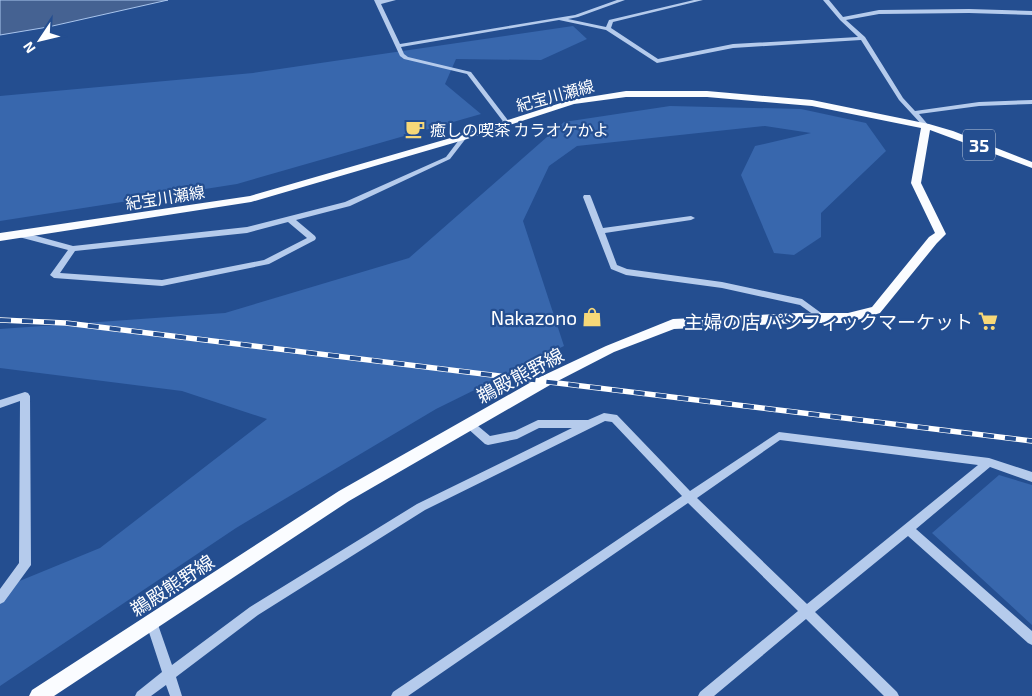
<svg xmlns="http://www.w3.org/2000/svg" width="1032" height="696" viewBox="0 0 1032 696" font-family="'Exo 2','Noto Sans JP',sans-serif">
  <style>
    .green { fill: #3867ad }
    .water { fill: #456292; stroke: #a9c5ed }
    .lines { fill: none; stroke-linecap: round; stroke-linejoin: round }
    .minor { fill: #b5cbec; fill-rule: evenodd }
    .major { fill: #fafcff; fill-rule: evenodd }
    .rail-casing { stroke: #fff; stroke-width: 5.5 }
    .rail { stroke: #244e90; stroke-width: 4; stroke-dasharray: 11; stroke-linecap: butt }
    .labels { text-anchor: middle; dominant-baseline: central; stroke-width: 4.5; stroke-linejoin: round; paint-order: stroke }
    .far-street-label { font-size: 16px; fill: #fff; stroke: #244e90 }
    .far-poi-label { font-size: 16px; fill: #fff; stroke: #244e90; text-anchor: start }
    .shield { fill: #244e90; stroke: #bdcade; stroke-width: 1 }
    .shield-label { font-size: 18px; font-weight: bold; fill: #fff }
    .poi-label { font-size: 19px; fill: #fff; stroke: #244e90; text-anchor: end }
    .street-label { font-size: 19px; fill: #fff; stroke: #244e90 }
  </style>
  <rect width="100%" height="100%" fill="#244e90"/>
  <path class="green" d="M573,26L587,39L541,60L456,59L445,84L481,114L237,184L0,221V96L253,73Z
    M670,106L801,109L866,123L886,151L821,213V237L794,255L774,253L741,175L755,146L811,133L765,126L577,146L549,166L523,221L564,346L436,409L236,528L0,686V589L100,548L267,419L182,391L0,368V329L225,313L409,258L564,122Z
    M999,475L1032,485V625L932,533Z"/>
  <path class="water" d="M0,0H168L48,27L0,35Z"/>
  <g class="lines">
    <path class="minor" d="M374,0H396L381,4L400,44L575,15L617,0H625L578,17L568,19L606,27L609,20L694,0H703L613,22L611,28L658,59L733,44L858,37L840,20L823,0H829L843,17L879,10L969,9L1032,11V15L969,13L879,14L846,20L865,37L903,98L915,111L979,102L1032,100V104L979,106L919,114L929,126L924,127L899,100L861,40L733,48L657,63L606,30L559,20L401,47L404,54L408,57L471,72L510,123L507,125L505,124L467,74L404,59L400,56Z
      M464,135L467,137L450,159L350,206L296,220L315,236L316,238L315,240L269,264L162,286L54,278L50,275L68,250L19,237L18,235L22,232L73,246L247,227L345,202L446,157L462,136ZM288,222L307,238L264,260L162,280L60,273L75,251L247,233Z
      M584,195H590L591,197L603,228L691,216L695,218L691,220L605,233L617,265L627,269L722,282L802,299L828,318L827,320H821L800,305L722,288L626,275L611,269L583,197Z
      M25,392L28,393L30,396L31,565L4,602L0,604V589L19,563L20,401L0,408V400Z
      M604,413L617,415L690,491L779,432L989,458L1032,472V482L990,467L916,529L1032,631V645L1028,643L908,536L815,612L897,692L899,696H884L806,619L714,696H698L700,692L798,611L688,503L408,696H391L393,692L682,496L612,422L605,421L425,510L258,615L176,677L182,696H170L166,685L151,696H135L137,692L162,672L145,620L147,616L151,614L155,616L172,665L250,607L417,504L572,428H539L517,439L488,445L485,444L466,427L464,424L466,421L469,420L472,421L490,436L515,431L538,420H588ZM780,440L978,465L807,604L697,498Z"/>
    <path class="major" d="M626,91H707L812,100L929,124L953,131L1032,162V168L930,130L921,183L946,234L937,243L880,313L848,323H799L674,329L614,352L550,385L349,501L54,696H29L32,690L339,491L540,377L606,346L673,319L799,313H848L872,307L929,237L935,233L911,183L921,128L812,106L707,97H626L574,104L467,139L251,202L0,241V233L250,196L461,135L570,100Z"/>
    <defs>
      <path id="rail" d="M0,320L66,323L1032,441"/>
    </defs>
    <use href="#rail" class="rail-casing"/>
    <use href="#rail" class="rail"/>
  </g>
  <defs>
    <symbol id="cafe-bare" viewBox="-9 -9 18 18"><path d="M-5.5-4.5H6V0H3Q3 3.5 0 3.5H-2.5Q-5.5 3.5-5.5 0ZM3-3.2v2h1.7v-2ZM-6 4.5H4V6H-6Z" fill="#f7d878" stroke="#244e90" stroke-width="2.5" paint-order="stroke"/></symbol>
    <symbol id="shop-bare" viewBox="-9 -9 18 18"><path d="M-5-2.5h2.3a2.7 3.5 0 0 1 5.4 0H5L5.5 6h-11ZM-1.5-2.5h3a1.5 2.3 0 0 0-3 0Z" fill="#f7d878" stroke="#244e90" stroke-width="2.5" paint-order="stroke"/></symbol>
    <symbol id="supermarket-bare" viewBox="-9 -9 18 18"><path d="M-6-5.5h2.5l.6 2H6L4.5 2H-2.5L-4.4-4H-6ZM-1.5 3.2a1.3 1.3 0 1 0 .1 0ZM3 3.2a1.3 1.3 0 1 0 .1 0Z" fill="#f7d878" stroke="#244e90" stroke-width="2.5" paint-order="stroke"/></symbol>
  </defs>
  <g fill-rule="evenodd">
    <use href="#cafe-bare" x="401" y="115" width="28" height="28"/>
    <use href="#shop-bare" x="578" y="303" width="28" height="28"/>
    <use href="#supermarket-bare" x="974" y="307" width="28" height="28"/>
  </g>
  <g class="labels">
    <g class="far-street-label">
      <text transform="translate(555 95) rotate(-15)">紀宝川瀬線</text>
      <text transform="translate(165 197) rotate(-9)">紀宝川瀬線</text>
    </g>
    <g class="far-poi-label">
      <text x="430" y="129">癒しの喫茶 カラオケかよ</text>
    </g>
    <rect class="shield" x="963" y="129.5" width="32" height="31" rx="4"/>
    <g class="shield-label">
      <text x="979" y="145">35</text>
    </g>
    <g class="poi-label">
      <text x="577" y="317">Nakazono</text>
      <text x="973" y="321">主婦の店 パシフィックマーケット</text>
    </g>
    <g class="street-label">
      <text transform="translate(520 375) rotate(-28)">鵜殿熊野線</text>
      <text transform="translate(172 585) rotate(-33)">鵜殿熊野線</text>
    </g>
  </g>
  <g transform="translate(40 40) rotate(235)" stroke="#244e90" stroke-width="4" paint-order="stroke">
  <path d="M0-4L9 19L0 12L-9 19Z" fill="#ffffff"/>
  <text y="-8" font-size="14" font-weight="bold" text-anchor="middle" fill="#ffffff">N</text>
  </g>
</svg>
